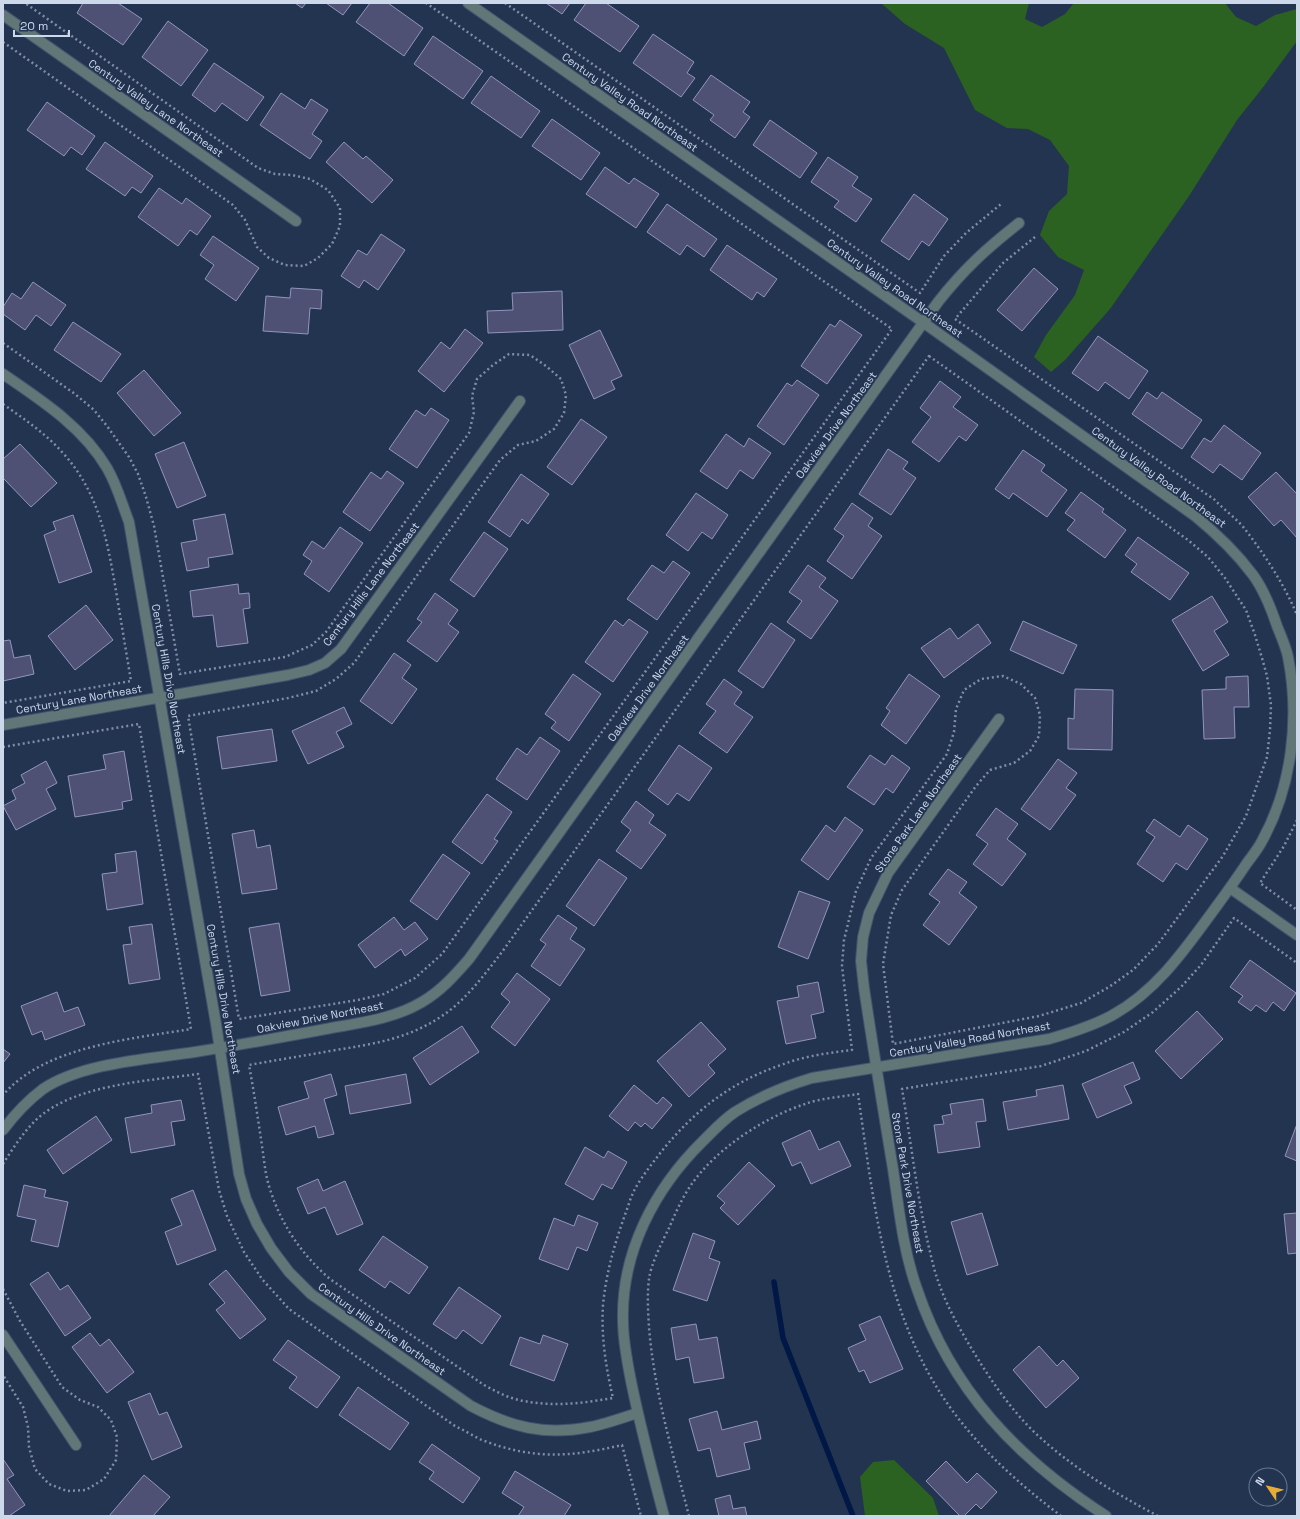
<svg xmlns="http://www.w3.org/2000/svg" width="1300" height="1519" viewBox="0 0 1300 1519" font-family="'Space Grotesk',sans-serif">
  <style>
    .green { fill: #2b6221 }
    .lines { fill: none; stroke-linecap: round; stroke-linejoin: round }
    .stream { stroke: #011745; stroke-width: 5.5 }
    .building { fill: #4f5174; stroke: #9195bc }
    .minor-casing { stroke: #42526d; stroke-width: 12 }
    .path { stroke: #808da5; stroke-width: 2.5; stroke-dasharray: 2 3; stroke-linecap: butt }
    .minor { stroke: #607677; stroke-width: 10 }
    .labels { text-anchor: middle; dominant-baseline: central; stroke-width: 3.5; stroke-linejoin: round; paint-order: stroke }
    .street-label { font-size: 11px; fill: #cdd8eb; stroke: #233451 }
  </style>
  <rect width="100%" height="100%" fill="#233451"/>
  <path class="green" d="M881,3H1029L1025,19L1042,27L1065,14L1074,3H1225L1236,17L1256,26L1275,15L1297,9V41L1264,86L1237,120L1189,196L1110,309L1065,360L1051,372L1034,357L1046,335L1075,295L1084,270L1058,257L1040,235L1049,211L1067,194L1069,166L1050,140L1028,129L1007,128L975,110L944,48L905,24Z
    M894,1460L933,1498L939,1516H865L860,1477L873,1462Z"/>
  <g class="lines">
    <path class="stream" d="M774,1282L783,1338L853,1516"/>
  </g>
  <path class="building" d="M83,3H118L142,19L123,45L77,13Z
    M295,3H306L302,8Z
    M326,3H352L343,15Z
    M370,3H388L423,28L404,56L356,22Z
    M546,3H570L562,14Z
    M586,3H606L639,26L620,52L574,20Z
    M168,21L208,50L181,86L142,57Z
    M653,34L694,62L687,73L695,78L681,97L633,63Z
    M433,36L483,71L463,99L414,64Z
    M214,63L264,97L247,121L222,103L215,112L192,95Z
    M711,75L750,102L743,112L750,117L735,138L710,120L714,115L693,100Z
    M491,76L540,111L521,138L471,103Z
    M281,93L305,109L311,99L328,110L312,134L322,141L310,159L260,125Z
    M47,102L95,136L82,155L71,147L64,156L27,130Z
    M552,119L600,153L581,180L532,146Z
    M770,120L817,153L800,178L753,145Z
    M105,142L153,176L141,193L132,187L125,196L86,169Z
    M344,142L363,159L366,156L393,180L372,203L326,162Z
    M828,157L858,177L852,186L872,199L856,222L834,207L839,201L811,182Z
    M605,167L629,184L634,178L659,194L636,228L586,194Z
    M159,188L182,204L186,198L211,216L197,235L190,230L178,246L138,217Z
    M914,194L948,219L929,246L922,241L909,260L881,241Z
    M667,204L717,239L704,257L687,245L680,255L647,232Z
    M381,234L405,250L378,290L364,280L359,288L341,276L358,250L367,255Z
    M213,236L259,268L236,301L205,279L214,265L200,255Z
    M727,245L777,279L764,297L757,292L752,300L710,270Z
    M1034,268L1058,289L1022,331L997,310Z
    M33,282L66,305L51,326L36,315L25,330L3,314V307L12,293L21,299Z
    M291,288L322,290L321,309L310,308L308,334L263,331L266,296L290,298Z
    M562,291L563,330L488,333L487,311L513,310L512,293Z
    M840,320L862,335L827,384L801,366L830,324L835,327Z
    M73,322L121,354L101,382L54,350Z
    M465,329L483,343L444,392L418,371L441,342L450,349Z
    M600,330L622,376L611,381L615,389L594,399L569,345Z
    M1098,336L1148,371L1129,399L1105,382L1098,391L1072,373Z
    M144,370L181,413L154,436L117,393Z
    M797,380L819,395L784,445L757,426L787,383L792,386Z
    M940,381L961,397L953,407L978,425L966,441L959,436L939,462L912,442L931,417L920,408Z
    M1147,392L1157,399L1162,392L1202,420L1182,449L1132,414Z
    M431,408L449,420L417,468L389,449L416,410L425,416Z
    M581,419L607,437L572,485L547,467Z
    M1224,425L1261,453L1242,480L1220,464L1213,473L1191,457L1204,438L1211,442Z
    M726,434L744,447L749,438L771,453L753,479L740,470L727,489L700,471Z
    M184,442L206,496L177,508L155,454Z
    M20,444L57,483L31,507L3,478V459Z
    M888,449L908,462L903,469L916,478L891,515L859,494Z
    M1023,450L1045,465L1041,471L1067,490L1047,517L1013,493L1009,499L995,489Z
    M387,471L404,483L370,531L343,512L371,472L381,479Z
    M1276,472L1297,494V538L1281,520L1274,526L1248,497Z
    M521,474L549,494L528,524L522,519L510,537L488,522Z
    M1081,492L1104,509L1102,512L1126,530L1105,558L1067,530L1075,520L1065,513Z
    M696,493L728,515L712,539L702,532L688,551L666,535Z
    M852,503L873,518L868,526L882,536L852,579L827,561L844,536L834,529Z
    M225,514L233,554L208,558L209,567L187,571L181,543L197,540L193,520Z
    M73,515L92,572L59,583L44,535L56,530L53,522Z
    M340,527L363,543L329,592L304,574L312,561L303,555L312,541L324,549Z
    M484,532L508,549L474,597L450,580Z
    M1138,537L1189,573L1170,600L1131,572L1137,564L1125,555Z
    M673,561L690,573L657,620L627,599L652,565L664,573Z
    M808,565L826,578L819,587L838,601L811,639L787,622L802,601L789,592Z
    M238,584L239,594L249,593L250,608L243,609L248,643L217,647L213,615L193,617L190,591Z
    M435,593L458,610L448,624L459,632L437,662L407,641L422,622L417,619Z
    M1212,596L1228,622L1214,631L1229,655L1203,671L1172,620Z
    M86,605L113,640L75,670L48,636Z
    M629,619L648,632L613,682L585,662L615,620L623,626Z
    M1023,621L1077,645L1063,674L1010,650Z
    M771,623L795,640L763,688L738,671Z
    M978,624L991,643L944,678L921,648L950,628L958,639Z
    M3,639V641L10,640L14,658L30,655L34,674L3,681Z
    M394,653L411,665L402,678L417,689L392,724L360,701Z
    M573,674L601,694L569,741L551,728L556,722L545,714Z
    M909,674L940,696L906,744L881,725L890,711L886,708Z
    M1248,676L1249,707H1234L1235,738L1204,739L1202,690L1226,689V677Z
    M724,679L742,692L734,704L753,717L727,753L699,733L716,711L706,704Z
    M1075,689L1113,690L1112,750L1068,749V718L1074,719Z
    M344,707L352,724L336,732L344,747L308,764L292,731Z
    M272,729L277,761L222,769L217,737Z
    M540,737L560,751L527,800L496,779L517,748L527,755Z
    M679,745L712,768L689,801L677,793L668,805L648,790Z
    M124,751L132,800L122,802L123,809L75,817L68,776L106,769L103,755Z
    M870,755L885,765L892,755L910,768L893,793L886,788L874,805L847,787Z
    M1058,759L1077,773L1066,788L1076,795L1050,830L1021,809Z
    M46,761L57,783L46,789L56,809L16,830L3,806L16,799L12,790L25,783L21,775Z
    M487,794L512,812L494,839L498,841L482,864L452,842Z
    M636,801L654,815L649,823L666,835L641,869L616,851L631,830L621,822Z
    M996,808L1018,824L1007,839L1026,854L1002,886L973,864L988,844L976,835Z
    M845,817L863,830L828,880L801,860L826,825L835,832Z
    M1154,819L1180,837L1188,825L1208,839L1187,870L1176,863L1163,882L1137,864L1155,837L1146,831Z
    M254,830L257,848L270,845L277,889L242,894L232,834Z
    M136,851L143,904L107,910L102,874L117,872L115,854Z
    M443,854L470,873L437,920L410,901Z
    M599,859L627,878L594,926L566,906Z
    M948,869L967,882L959,893L977,907L949,945L923,925L940,902L929,894Z
    M799,891L830,902L808,959L778,947Z
    M558,915L577,928L570,939L585,949L560,986L531,966L546,944L540,940Z
    M394,917L404,930L415,922L428,939L405,956L401,949L375,968L358,945Z
    M279,923L290,991L261,996L249,928Z
    M152,924L160,979L129,984L123,945L132,944L129,927Z
    M1250,960L1296,993L1284,1011L1273,1002L1266,1012L1256,1005L1251,1011L1238,1002L1243,996L1230,987Z
    M517,973L550,999L515,1046L491,1027L510,1002L501,994Z
    M818,982L824,1012L811,1015L816,1038L786,1044L777,1001L799,997L797,986Z
    M57,992L64,1012L78,1007L85,1025L45,1040L42,1031L32,1035L21,1006Z
    M1197,1011L1223,1039L1181,1079L1155,1051Z
    M701,1022L726,1049L708,1065L715,1073L689,1097L657,1061Z
    M462,1026L479,1052L430,1085L413,1058Z
    M3,1049L10,1054L3,1063Z
    M1133,1062L1140,1079L1124,1086L1132,1103L1097,1118L1082,1084Z
    M331,1074L337,1095L324,1099L334,1134L318,1138L315,1126L286,1135L278,1107L309,1098L304,1082Z
    M406,1074L411,1103L350,1114L345,1086Z
    M634,1085L657,1104L663,1097L672,1105L652,1129L645,1123L641,1127L635,1122L628,1131L609,1116Z
    M1063,1085L1069,1119L1008,1130L1003,1102L1037,1096L1036,1090Z
    M983,1099L986,1121L976,1122L980,1147L938,1153L934,1125L944,1124L942,1116L952,1114L950,1104Z
    M181,1100L185,1120L171,1122L175,1145L131,1153L125,1118L152,1113L151,1105Z
    M96,1116L112,1140L63,1174L47,1150Z
    M1297,1124V1161L1285,1156Z
    M810,1130L819,1150L839,1141L851,1166L811,1184L801,1162L792,1166L782,1143Z
    M585,1147L604,1158L608,1151L627,1162L612,1189L602,1184L593,1200L565,1184Z
    M749,1162L775,1186L738,1225L720,1208L725,1203L717,1196Z
    M318,1179L323,1191L345,1181L363,1224L337,1235L325,1207L308,1214L297,1188Z
    M24,1185L46,1190L44,1197L68,1202L58,1247L31,1241L36,1220L17,1216Z
    M193,1190L216,1250L177,1265L165,1232L182,1225L171,1199Z
    M982,1213L998,1265L967,1275L951,1222Z
    M1297,1213V1253L1288,1254L1284,1214Z
    M578,1215L598,1223L587,1251L577,1247L568,1270L539,1259L554,1218L574,1226Z
    M693,1233L715,1241L709,1258L720,1262L707,1301L673,1290Z
    M383,1236L428,1267L409,1294L390,1281L385,1288L359,1270Z
    M226,1270L266,1319L240,1339L216,1310L225,1303L209,1284Z
    M48,1272L60,1290L68,1285L91,1318L65,1336L30,1284Z
    M459,1287L501,1316L482,1344L463,1330L456,1339L433,1324Z
    M880,1316L903,1369L870,1383L864,1370L859,1372L848,1348L866,1340L859,1325Z
    M696,1324L699,1340L717,1337L724,1378L694,1383L689,1357L676,1360L671,1328Z
    M90,1333L100,1346L109,1339L134,1372L107,1393L72,1347Z
    M543,1335L568,1344L554,1381L510,1365L520,1337L540,1344Z
    M288,1340L340,1377L317,1408L289,1388L297,1377L273,1360Z
    M1039,1346L1057,1366L1063,1360L1079,1378L1046,1408L1013,1370Z
    M358,1387L409,1423L390,1450L339,1415Z
    M150,1393L159,1415L167,1412L182,1447L152,1460L128,1402Z
    M717,1411L722,1430L757,1421L761,1439L744,1443L750,1469L717,1477L710,1448L698,1451L689,1419Z
    M432,1444L480,1478L463,1503L429,1479L434,1472L419,1462Z
    M3,1459L14,1475L7,1479L25,1505L9,1516H3Z
    M946,1461L967,1483L977,1473L997,1492L981,1509L976,1504L964,1516H960L926,1481Z
    M515,1471L571,1505L564,1516H518L524,1507L502,1493Z
    M144,1475L170,1497L153,1516H109Z
    M730,1495L733,1509L745,1507L747,1516H719L715,1499Z"/>
  <g class="lines">
    <defs>
      <path id="minor" d="M468,3L924,323L1195,516C1217,534 1236,552 1253,575C1264,590 1271,608 1277,626C1281,636 1286,647 1288,657C1300,718 1292,787 1262,841C1258,849 1252,856 1247,863C1237,878 1227,892 1216,907C1186,948 1157,991 1111,1016C1092,1026 1070,1033 1049,1039L812,1078C785,1086 759,1097 735,1112C723,1120 713,1131 703,1141C655,1188 621,1252 623,1321C623,1341 627,1361 631,1381C640,1426 652,1471 664,1516
        M3,15L296,221
        M3,374C41,400 83,427 107,468C117,485 122,504 129,522L216,1024L239,1174L246,1199L257,1224L271,1248L289,1272L311,1294L471,1406C511,1427 544,1436 590,1427C605,1424 622,1418 637,1413
        M999,719L888,873L869,913L863,937L861,961L864,988C873,1048 883,1109 893,1169C899,1209 903,1250 917,1289C951,1390 1018,1459 1106,1516
        M3,725L288,675L309,670L325,663L341,649L520,401
        M1230,888L1297,935
        M3,1130C15,1114 27,1101 43,1089C82,1063 149,1059 195,1052C239,1045 283,1037 326,1029C358,1023 394,1019 422,1002C441,991 455,975 469,959L938,302C964,269 986,249 1019,223
        M3,1335L76,1445"/>
    </defs>
    <use href="#minor" class="minor-casing"/>
    <path class="path" d="M505,3L920,293L944,256L966,233L1001,204
      M3,42L233,205L245,220L257,247L269,258L285,265L304,266L318,258L332,244L340,226V208L328,190L310,179L292,175L275,174L258,168L25,3
      M1035,237L1003,263L955,319L1215,500C1224,510 1236,518 1244,528C1265,555 1284,584 1297,615
      M3,343L75,394L94,410L107,426L129,457L138,474L146,497L154,526L180,674L285,657L312,645L326,632L469,433L474,412L472,396L477,379L493,365L509,354L530,355L546,366L561,379L566,395L564,413L554,429L536,441L518,445L500,460L354,663L336,679L316,691L288,698L188,716L239,1019L358,1000L384,994L415,978L442,954L892,329L426,3
      M929,356L1188,540L1208,557L1225,578L1246,610L1255,635L1262,658L1267,676L1271,705L1270,730L1267,757L1246,816L1223,856L1158,944L1133,970L1109,987L1081,1003L1039,1016L893,1044L883,964L891,915L902,890L976,786L990,770L1014,763L1030,751L1039,736L1040,715L1035,698L1021,684L1003,676L981,679L964,690L956,709L954,732L947,754L871,858L856,891L844,940L842,966L852,1050C828,1053 804,1056 781,1065C731,1082 694,1111 661,1152C652,1164 642,1176 635,1189C631,1196 629,1204 626,1212C615,1242 606,1273 603,1305C601,1337 606,1368 613,1398C584,1403 554,1407 524,1401C510,1399 497,1392 484,1385L330,1279C301,1254 280,1223 269,1186C265,1173 264,1159 262,1146C258,1119 254,1092 249,1065C276,1060 303,1056 330,1051C372,1044 406,1040 442,1016C466,1000 484,975 502,952Z
      M3,404C24,419 45,433 62,452C99,492 107,539 116,591C121,621 126,651 131,681L3,703
      M3,747L139,724L191,1029C131,1039 45,1046 3,1095
      M1297,820L1284,846L1260,883L1297,910
      M3,1164C13,1148 24,1131 38,1118C77,1084 148,1081 198,1074L219,1190L227,1216L244,1252L262,1279L289,1309L455,1426C464,1430 473,1436 482,1440C533,1460 571,1457 622,1445L641,1516
      M3,1289L20,1321L62,1387L80,1400L98,1407L111,1420L117,1437L116,1460L104,1479L86,1490L67,1491L49,1484L35,1469L29,1447L28,1427L23,1407L3,1375
      M689,1516C673,1454 654,1391 649,1327C648,1311 647,1294 649,1279C651,1264 662,1242 669,1228C675,1214 682,1198 691,1185C716,1149 763,1118 805,1104C821,1098 841,1097 858,1094C874,1204 885,1322 955,1414C985,1454 1022,1486 1061,1516
      M1158,1516C1118,1495 1078,1471 1044,1441C1014,1415 991,1381 970,1346C955,1321 940,1293 933,1264C918,1207 912,1147 902,1089L1041,1066L1086,1051L1124,1032L1153,1012L1181,987L1201,965L1234,918L1297,963"/>
    <use href="#minor" class="minor"/>
  </g>
  <g class="labels">
    <g class="street-label">
      <text transform="translate(630 102) rotate(35)">Century Valley Road Northeast</text>
      <text transform="translate(156 108) rotate(35)">Century Valley Lane Northeast</text>
      <text transform="translate(895 288) rotate(35)">Century Valley Road Northeast</text>
      <text transform="translate(836 425) rotate(-54)">Oakview Drive Northeast</text>
      <text transform="translate(1159 477) rotate(36)">Century Valley Road Northeast</text>
      <text transform="translate(371 584) rotate(-53)">Century Hills Lane Northeast</text>
      <text transform="translate(169 679) rotate(80)">Century Hills Drive Northeast</text>
      <text transform="translate(648 688) rotate(-54)">Oakview Drive Northeast</text>
      <text transform="translate(79 699) rotate(-10)">Century Lane Northeast</text>
      <text transform="translate(918 813) rotate(-55)">Stone Park Lane Northeast</text>
      <text transform="translate(224 999) rotate(80)">Century Hills Drive Northeast</text>
      <text transform="translate(320 1017) rotate(-11)">Oakview Drive Northeast</text>
      <text transform="translate(970 1039) rotate(-10)">Century Valley Road Northeast</text>
      <text transform="translate(908 1183) rotate(80)">Stone Park Drive Northeast</text>
      <text transform="translate(382 1329) rotate(35)">Century Hills Drive Northeast</text>
    </g>
  </g>
  <rect width="1300" height="1519" fill="none" stroke="#cdd8eb" stroke-width="8"/>
  <g transform="translate(1268 1487) rotate(305)"><circle r="19" fill="#233451" stroke="#67768f"/>
  <path d="M0-3L7 15L0 10L-7 15Z" fill="#e6ac36"/>
  <text y="-6" font-size="11" font-weight="bold" text-anchor="middle" fill="#cdd8eb">N</text>
  </g>
  <path d="M14 30v6h55v-6" fill="none" stroke="#cdd8eb" stroke-width="2"/>
  <text x="20" y="30" font-size="12" fill="#cdd8eb" stroke="#233451" stroke-width="3" paint-order="stroke">20 m</text>
</svg>
